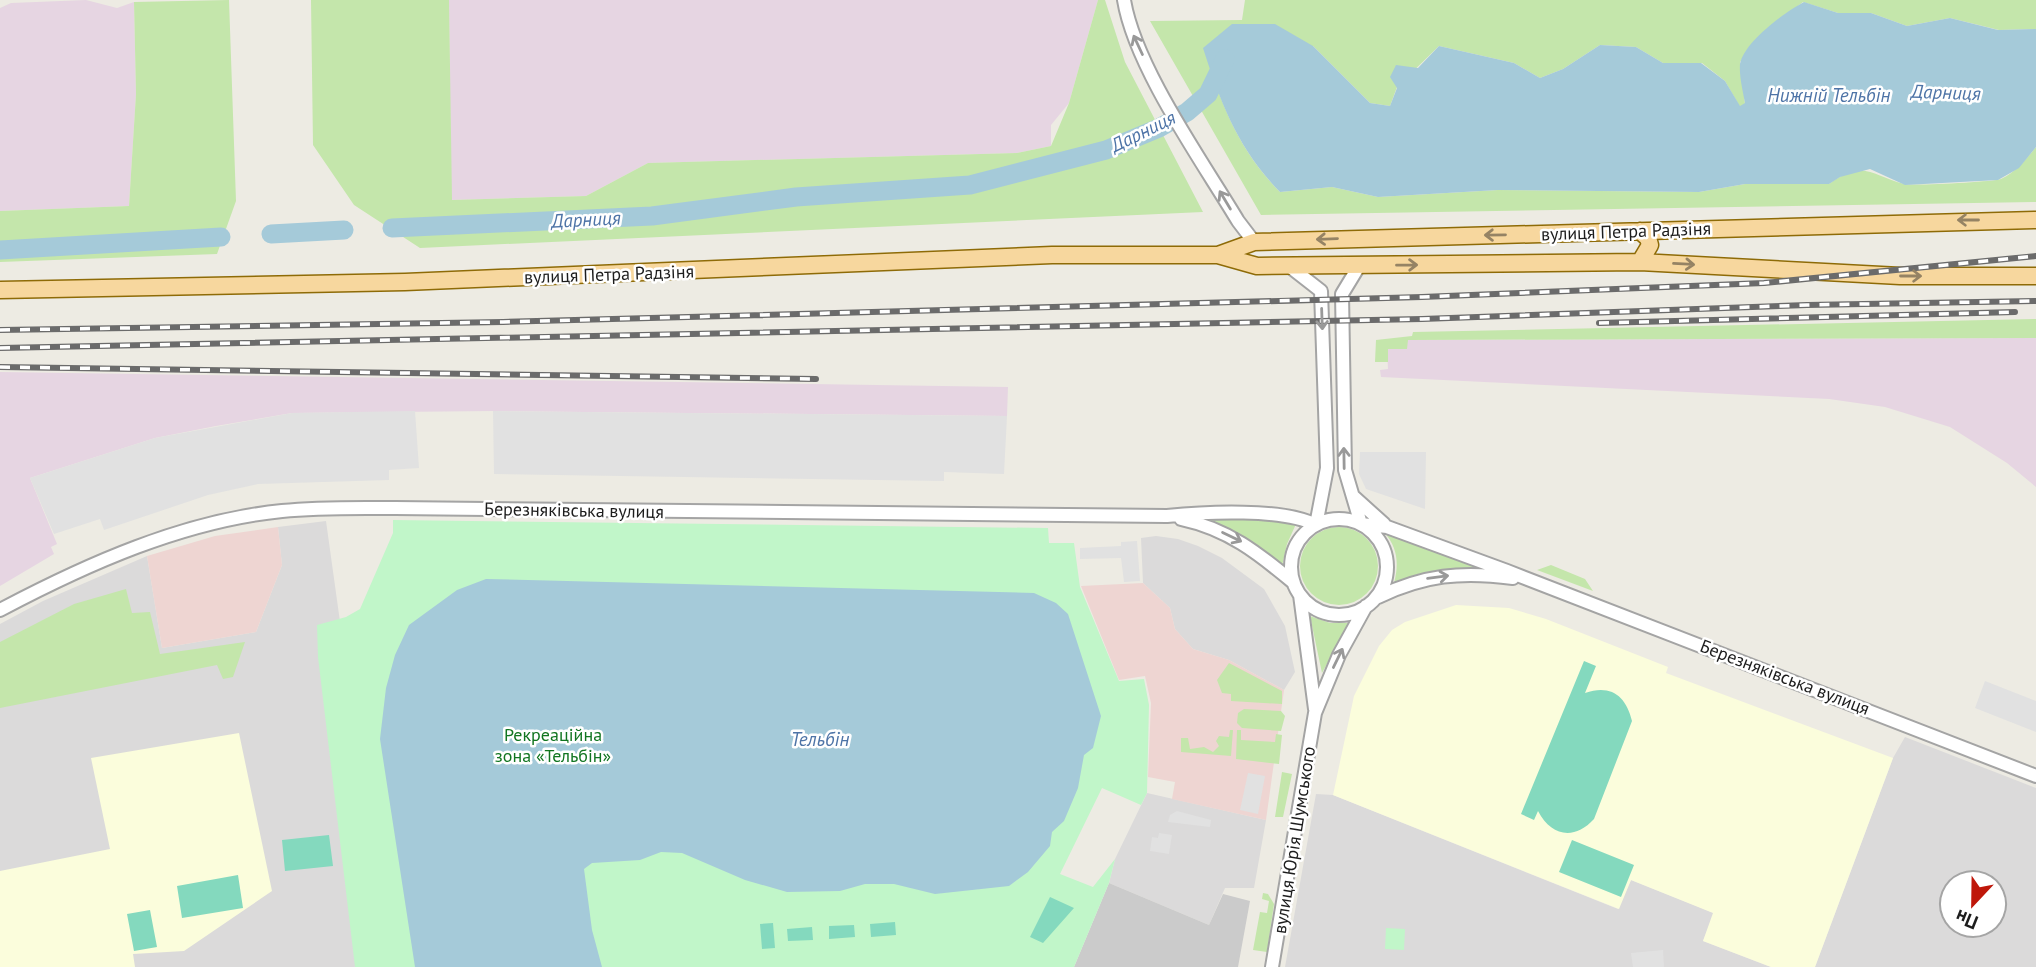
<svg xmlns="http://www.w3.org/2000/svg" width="2036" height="967" viewBox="0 0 2036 967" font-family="'PT Sans',sans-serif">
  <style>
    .residential { fill: #dbdada; fill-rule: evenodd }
    .commercial { fill: #eed5d2 }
    .industrial { fill: #e6d5e2 }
    .education { fill: #fbfddc }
    .religious { fill: #cbcbcb }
    .grass { fill: #c4e6ab }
    .park { fill: #c1f6c9 }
    .pitch { fill: #84d9be }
    .parking { fill: #e1e1e1 }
    .water { fill: #a5cad9 }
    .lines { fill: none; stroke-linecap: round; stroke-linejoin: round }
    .river { stroke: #a5cad9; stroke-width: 19 }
    .tertiary-casing { stroke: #a4a4a4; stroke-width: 16 }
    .primary-casing { stroke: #8e6b07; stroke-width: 19 }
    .tertiary { stroke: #fff; stroke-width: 12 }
    .primary { stroke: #f7d79e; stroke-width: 16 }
    .rail-casing { stroke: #6b6b6b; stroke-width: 6 }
    .rail { stroke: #fff; stroke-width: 3.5; stroke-dasharray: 10; stroke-linecap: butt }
    .oneway { stroke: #999 }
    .oneway2 { stroke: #958364 }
    .labels { text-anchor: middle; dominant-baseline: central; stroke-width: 5; stroke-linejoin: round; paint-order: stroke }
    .street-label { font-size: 18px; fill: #1d1d1d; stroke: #fff }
    .park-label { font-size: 18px; fill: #117520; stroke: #fff }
    .water-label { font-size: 19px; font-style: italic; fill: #4e74a7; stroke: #fff }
  </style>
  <rect width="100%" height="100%" fill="#edebe3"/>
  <path class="residential" d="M326,521L388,967H0V624L43,601L147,556L162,648L256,632L282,565L278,527Z
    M1156,536L1178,539L1198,546L1222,558L1264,589L1285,626L1295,672L1284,690L1229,660L1193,649L1175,629L1170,608L1143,583L1141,538Z
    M1905,737L2036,788V967H1815L1893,758ZM1952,883H1994V925H1952Z
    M1147,793L1266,820L1254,888H1225L1209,925L1109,883L1115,859Z
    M1316,794L1333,795L1618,909L1631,880L1714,913L1703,941L1771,967H1285Z"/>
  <path class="commercial" d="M278,527L282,565L256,632L162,648L147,556L215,536Z
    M1143,583L1170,608L1175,629L1193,649L1229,660L1284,690L1266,820L1172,799L1175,782L1148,777L1151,703L1145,676L1119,680L1081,586Z"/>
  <path class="industrial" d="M86,0L117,8L134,2L136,94L129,206L0,211V8L11,3Z
    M449,0H1098L1069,103L1051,125V146L1017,153L648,163L586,196L451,200Z
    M2036,338V487L2007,463L1950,427L1885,407L1829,399L1381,377L1380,370L1388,369L1387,349L1407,340Z
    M0,372L1008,387L1007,416L493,411L292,413L216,426L155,438L30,478L57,544L51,547L54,554L0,586Z"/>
  <path class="education" d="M1456,605L1509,608L1546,619L1668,667L1666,673L1893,758L1815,967H1771L1703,941L1713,913L1631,880L1619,909L1333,795L1354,696L1379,646L1392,630L1405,622Z
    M239,733L272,891L184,951L133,954L135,967H0V871L110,849L91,758Z"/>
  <path class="religious" d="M1109,883L1209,925L1223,894L1250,901L1238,967H1074Z"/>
  <path class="grass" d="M229,0L236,201L217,254L0,262V211L129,206L136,94L134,2Z
    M311,0H449L452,200L586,196L648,163L1017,153L1051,146L1069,103L1098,0H1105L1125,62L1203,212L420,248L354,205L313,145Z
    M1245,0H2036V29L1999,30L1950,18L1907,26L1871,13H1838L1803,2L1756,39L1740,62L1745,104L1740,107L1725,81L1702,63H1663L1636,47L1600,45L1563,69L1540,78L1514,63L1439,46L1397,87L1390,106L1370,103L1313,46L1204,48C1221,104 1238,149 1280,192L1332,187L1378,197L1498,190L1699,192L1745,184H1829C1864,158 1872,176 1904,184C1913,186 1992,182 2001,179C2017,171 2025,160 2036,147V202L1261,215L1150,21L1242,20Z
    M2036,319V338L1408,340L1407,349H1388V362H1375L1376,340L1412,336L1413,332Z
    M1203,517L1293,521L1296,524L1287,544L1282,566L1249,540L1203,520Z
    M1300 566a39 39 0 1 1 78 0a39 39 0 1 1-78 0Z
    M1384,532L1481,567L1480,569C1443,571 1430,567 1394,583C1399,564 1398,548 1384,532Z
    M1551,565L1585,579L1593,591L1537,570Z
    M126,589L132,613L150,612L160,654L245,642L233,677L223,679L217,665L0,708V642L74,604Z
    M1310,616L1330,623H1349L1322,673Z
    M1229,663L1282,691V704L1231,701V694L1222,693L1217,680Z
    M1244,709L1281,711L1285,716L1281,731L1242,728L1237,723L1238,713Z
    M1230,730H1233L1231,756L1181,752V738H1188L1190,749L1204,747L1213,752L1219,746L1216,741L1219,736L1229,737Z
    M1237,730H1241V740L1275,742L1276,734L1282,735L1279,764L1236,759Z
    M1282,772L1292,774L1283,817H1275Z
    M1263,893L1268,894L1274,904L1267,952L1253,950L1260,912L1267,913L1269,901L1262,899Z"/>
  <path class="park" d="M393,520L1048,528L1049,543H1074L1080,587L1119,681L1144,679L1149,705L1147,793L1141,805L1102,788L1060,874L1093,887L1115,859L1109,883L1074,967H355L318,657L317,625L346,617L360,609L393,533Z
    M1386,928L1405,929L1404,950L1385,949Z"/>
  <path class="pitch" d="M1584,661L1596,666L1585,693C1611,684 1626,696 1632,721L1594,819C1574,841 1551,836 1538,811L1534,820L1521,814Z
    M329,835L333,866L285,871L282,840Z
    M1572,840L1634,865L1621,897L1559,872Z
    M238,875L243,908L182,918L177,886Z
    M1050,897L1074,908L1043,943L1030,937Z
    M150,910L157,947L134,951L127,914Z
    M895,922L896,935L871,937L870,924Z
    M773,923L775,948L762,949L760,924Z
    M854,925L855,937L829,939V926Z
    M812,927L813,940L788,941L787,929Z"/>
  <path class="parking" d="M415,411L419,468L389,470V480L258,484L208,495L104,530L100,519L54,534L30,478L155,438L292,413Z
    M493,411L1007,416L1004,474L944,472V481L494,474Z
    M1360,452H1426L1425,509L1366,489L1359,474Z
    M1137,541L1140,581L1124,582L1121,558L1080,559V548L1121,546V542Z
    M1985,681L2036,701V732L1975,708Z
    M1248,773L1265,776L1258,814L1240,810Z
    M1177,811L1211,820L1210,827L1168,822L1170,815Z
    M1159,833L1172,835L1169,854L1150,851L1152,837L1158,838Z
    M1663,950L1664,967H1633L1631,953Z"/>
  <path class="water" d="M1804,2L1838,13H1871L1907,26L1950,18L1998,30L2036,29V147L2019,168L1998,180L1905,185L1870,169L1840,177L1829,184H1745L1699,192L1498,190L1378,197L1332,187L1280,192C1238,149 1221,104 1203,48L1232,24H1275L1313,46L1370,103L1390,106L1397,88L1390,77L1396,65L1418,68L1439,46L1514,63L1540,78L1563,69L1600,45L1636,47L1663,63H1701L1725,81L1740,106L1745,103C1743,92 1739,76 1740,64C1744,42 1785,12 1804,2Z
    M486,579L1034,593L1056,603L1068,614L1101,716L1093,748L1084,755L1078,788L1064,821L1052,832L1050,846L1028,872L1009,886L935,894L894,884H865L840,891L787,892L745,880L682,853L661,852L640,860L592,863L584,869L592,930L602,967H415L380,739L386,688L395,655L409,625L457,590Z"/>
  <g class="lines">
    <path class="river" d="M392,228L652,216L796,197L970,185L1106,150L1159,128L1187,112L1208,94L1225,59
      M271,234L344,230
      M0,250L221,237"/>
    <defs>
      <path id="tertiary" d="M1124,0C1135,67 1202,161 1238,221L1254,242
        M1289,266L1321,291L1327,468L1316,525
        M1359,266L1342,294L1345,470L1361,524
        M1354,497L1384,524
        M1181,519C1228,529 1258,553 1294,583
        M1291 567a48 48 0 1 1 96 0a48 48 0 1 1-96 0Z
        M1361,524L1387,527L1507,571L2036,776
        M1300,595L1315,709
        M1378,597C1424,575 1461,571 1513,578
        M0,610C87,564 183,521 282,511C320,507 357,508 395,508L1167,516C1205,512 1283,508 1316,525
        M1272,967L1315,713L1339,655L1366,606"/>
      <path id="primary" d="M1640,231L1648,238L1650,245L1640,262
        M1218,255L1254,242L2036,220
        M0,290L405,282L1052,255H1218L1257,266L1640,262L1900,276H2036"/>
    </defs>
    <use href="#tertiary" class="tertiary-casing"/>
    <use href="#primary" class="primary-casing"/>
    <use href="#tertiary" class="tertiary"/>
    <use href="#primary" class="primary"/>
    <defs>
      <path id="rail" d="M1599,323L2015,312
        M0,330L503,322L1422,297L1764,283L2036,256
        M0,348L1422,319L1807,305L2036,301
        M0,367L816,379"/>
    </defs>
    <use href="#rail" class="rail-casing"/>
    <use href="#rail" class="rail"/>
  </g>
  <defs><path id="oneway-shaft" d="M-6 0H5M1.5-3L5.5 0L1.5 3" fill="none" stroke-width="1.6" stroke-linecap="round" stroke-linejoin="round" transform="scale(1.75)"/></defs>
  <g class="oneway">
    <use href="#oneway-shaft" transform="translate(1138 45) rotate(-115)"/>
    <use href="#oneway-shaft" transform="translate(1225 200) rotate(-121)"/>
    <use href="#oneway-shaft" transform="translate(1322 319) rotate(88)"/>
    <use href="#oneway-shaft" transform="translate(1344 458) rotate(-91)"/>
    <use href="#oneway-shaft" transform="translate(1232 537) rotate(26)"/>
    <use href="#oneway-shaft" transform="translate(1438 577) rotate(-7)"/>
    <use href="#oneway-shaft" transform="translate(1338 658) rotate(-64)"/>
  </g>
  <g class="oneway2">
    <use href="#oneway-shaft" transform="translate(1968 220) rotate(180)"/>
    <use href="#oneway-shaft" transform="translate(1495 235) rotate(179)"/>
    <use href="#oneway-shaft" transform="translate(1327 239) rotate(178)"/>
    <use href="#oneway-shaft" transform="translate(1684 264) rotate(3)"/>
    <use href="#oneway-shaft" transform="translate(1407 265) rotate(-1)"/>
    <use href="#oneway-shaft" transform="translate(1911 276)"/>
  </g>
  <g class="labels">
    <g class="street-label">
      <text transform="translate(1626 231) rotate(-2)">вулиця Петра Радзіня</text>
      <text transform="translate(609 274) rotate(-2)">вулиця Петра Радзіня</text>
      <text transform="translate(574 510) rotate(1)">Березняківська вулиця</text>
      <text transform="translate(1785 677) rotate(21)">Березняківська вулиця</text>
      <text transform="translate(1294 840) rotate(-81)">вулиця Юрія Шумського</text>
    </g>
    <g class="park-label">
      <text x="553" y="734">Рекреаційна<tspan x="553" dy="21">зона «Тельбін»</tspan></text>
    </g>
    <g class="water-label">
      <text transform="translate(1946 92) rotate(2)">Дарниця</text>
      <text x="1829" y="95">Нижній Тельбін</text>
      <text transform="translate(1143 131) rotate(-26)">Дарниця</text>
      <text transform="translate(586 219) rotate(-3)">Дарниця</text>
      <text x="820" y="739">Тельбін</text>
    </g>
  </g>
  <g transform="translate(1973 904) rotate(202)"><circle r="33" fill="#ffffff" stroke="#a5a5a5" stroke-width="2"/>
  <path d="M0-5L12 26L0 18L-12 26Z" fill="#bf170a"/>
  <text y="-10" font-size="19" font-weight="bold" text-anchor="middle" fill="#1d1d1d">Пн</text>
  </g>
</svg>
